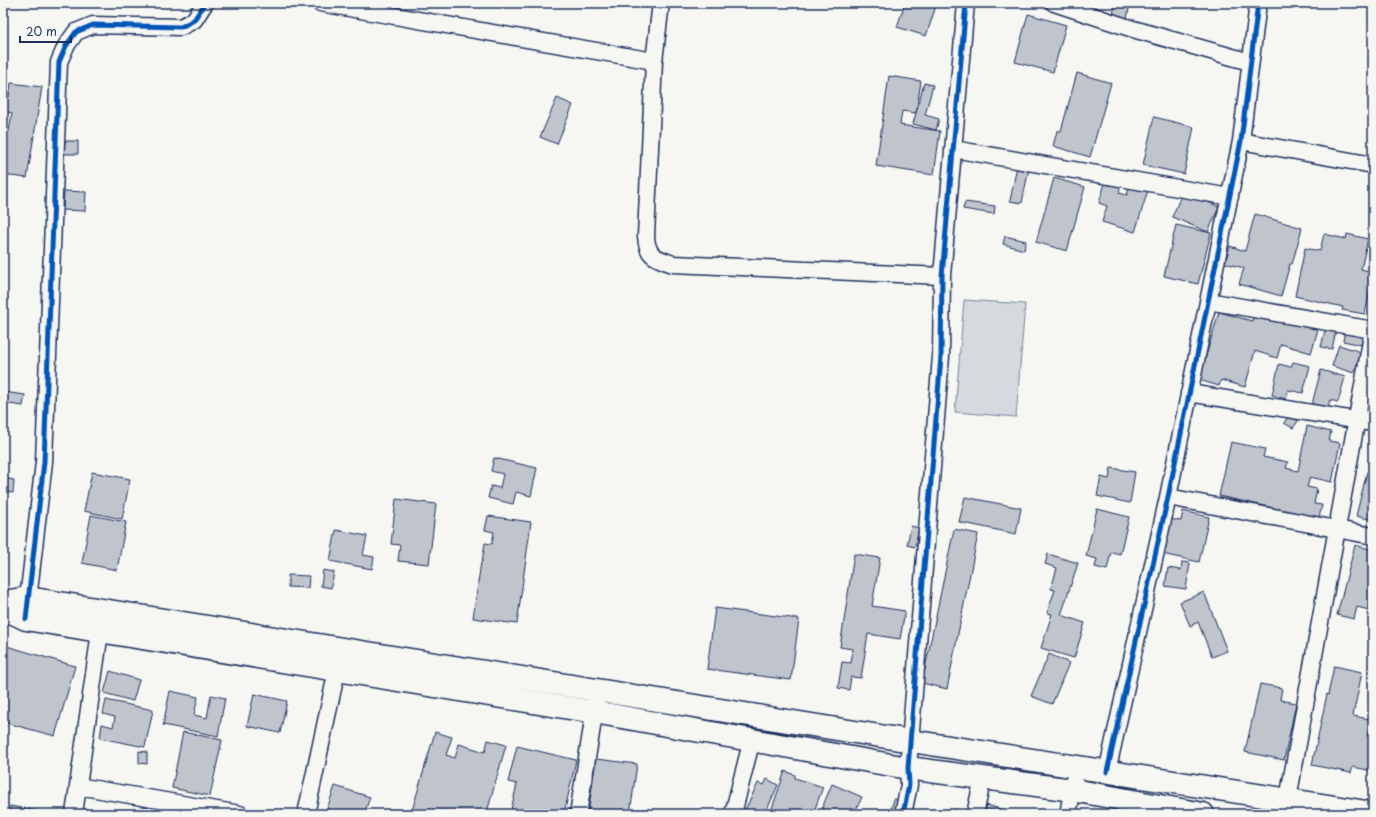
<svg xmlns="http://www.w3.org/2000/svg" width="1376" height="817" viewBox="0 0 1376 817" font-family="'Playpen Sans',sans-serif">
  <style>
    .green { fill: #d6d9dd; stroke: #78849e }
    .building { fill: #c0c4cd; stroke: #1b2f5e }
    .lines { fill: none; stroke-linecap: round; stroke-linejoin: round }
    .street-casing { stroke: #1b2f5e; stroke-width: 19 }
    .secondary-casing { stroke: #1b2f5e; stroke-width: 25 }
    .street { stroke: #f6f6f2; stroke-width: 16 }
    .secondary { stroke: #f6f6f2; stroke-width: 22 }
    .cycleway-casing { stroke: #f6f6f2; stroke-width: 8 }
    .cycleway { stroke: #0057b8; stroke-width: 5 }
  </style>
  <rect width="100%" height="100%" fill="#f6f6f2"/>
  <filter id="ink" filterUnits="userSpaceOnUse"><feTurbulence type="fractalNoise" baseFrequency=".025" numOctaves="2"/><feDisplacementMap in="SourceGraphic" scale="8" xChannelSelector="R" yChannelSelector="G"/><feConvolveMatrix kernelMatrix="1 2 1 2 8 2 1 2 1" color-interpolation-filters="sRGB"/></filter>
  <g filter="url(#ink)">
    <path class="green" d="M964,300L1025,304L1016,417L955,412Z"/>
    <path class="building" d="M905,3H937L926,36L897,27Z
      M1115,3H1130L1126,24L1112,21Z
      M1028,14L1066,25L1053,72L1015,62Z
      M1077,73L1111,83L1090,157L1053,146L1057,131H1061Z
      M889,76L921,81L916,113L902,111L900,125L940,131L934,175L876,166Z
      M11,83L42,87L27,178L3,175V130L9,131L12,113L3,111V96L9,97Z
      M924,83L933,85L925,115L939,119L936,130L913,124Z
      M557,98L573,105L557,144L540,137Z
      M1154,117L1194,127L1184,174L1143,165Z
      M65,141H78V154H64Z
      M1017,166L1029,168L1022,203L1010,201Z
      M1054,178L1085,187L1067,251L1036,242Z
      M1106,180L1121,184L1119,193L1127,195L1130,185L1148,190L1135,232L1102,222L1107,206L1099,203Z
      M64,191L86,192L85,211L63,210Z
      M1183,191L1219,207L1208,232L1172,217Z
      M965,202L995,206L994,214L963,209Z
      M1255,214L1302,228L1292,264H1290L1281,296L1239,284L1244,268L1225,263L1230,246L1245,251Z
      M1176,225L1211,233L1198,284L1164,276Z
      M1324,234L1346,239L1347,234L1368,239L1361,269L1373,272V276L1365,314L1342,310L1343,307L1295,296L1305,248L1320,251Z
      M1005,236L1026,241L1024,250L1003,244Z
      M1255,309L1319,326L1311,353L1281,344L1277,358L1255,351L1245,387L1221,380L1219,386L1199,380L1219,312L1252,321Z
      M1326,327L1336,330L1332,349L1321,347Z
      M1345,330L1364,334L1362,345L1343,341Z
      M1339,345L1361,352L1354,373L1332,366Z
      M1293,362L1310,366L1303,393L1288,390L1286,399L1272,395L1279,364L1291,367Z
      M1321,370L1345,377L1338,402L1330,400L1328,408L1312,404Z
      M3,392L25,395L23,406L3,403Z
      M1289,415L1298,421L1293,428L1284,423Z
      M1307,426L1331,432L1329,441L1340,443L1332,482L1310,477L1307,487L1317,489L1314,504L1322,505L1319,518L1219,496L1231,442L1265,449L1263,457L1288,462L1286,468L1298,471Z
      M494,458L537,468L531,496L516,492L513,504L488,498L491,486L500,488L503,474L491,471Z
      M1111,468L1135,472L1130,503L1097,496L1101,477L1109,479Z
      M92,472L130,479L122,519L84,511Z
      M1367,472L1373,473V520L1356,516Z
      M3,478L14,480L13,493L3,491Z
      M965,497L1021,508L1016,534L959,522Z
      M396,499L436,504L429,564L398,561L400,545L391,544Z
      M1097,509L1129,517L1120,554L1111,552L1107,570L1095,567L1097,559L1086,556Z
      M1183,511L1209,517L1199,562L1162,554L1170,519L1181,521Z
      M91,515L126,522L117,570L82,563Z
      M488,516L531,522L517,624L473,618L481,562H482L485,543L492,544L494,532L485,530Z
      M911,526L919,528L915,547L907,545Z
      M954,529L978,534L947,689L922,683Z
      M336,530L367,536L363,555L374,557L372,569L330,561Z
      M1355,545L1373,550V597L1369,610L1357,607L1354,619L1337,615Z
      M854,554L880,558L872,606L905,611L900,639L868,634L861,678L851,677L849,690L838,688L842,662L851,663L853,649L840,647Z
      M1048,554L1078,563L1061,615L1085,623L1074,658L1041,648L1052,614L1047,613L1055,590L1051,589L1057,568L1045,564Z
      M1182,562L1190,563L1186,589L1165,586L1168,568L1181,570Z
      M323,570L334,572L331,588L321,586Z
      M288,575L309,576L308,588L288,587Z
      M1204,592L1227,651L1212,657L1198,622L1190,626L1180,602Z
      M715,608L799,619L791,680L707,669Z
      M3,645L75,666L55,736L3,722Z
      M1049,654L1069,663L1052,704L1031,696Z
      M1334,666L1362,672L1353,716L1370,719L1367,736L1373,737V771L1353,767L1351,773L1312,765L1327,694L1328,695Z
      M110,671L139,680L133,701L104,693Z
      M1260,684L1282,688L1280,700L1296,703L1284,760L1245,752Z
      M170,691L198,697L194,715L207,718L211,695L225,698L218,736L163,725Z
      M254,694L287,701L280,733L247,726Z
      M106,700L153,710L145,747L100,738L102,724L113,727L115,717L103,714Z
      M183,732L222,740L210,796L172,788Z
      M435,732L452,737L446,755L455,758L459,744L485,752L488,740L506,745L487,812H489L488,814H411Z
      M517,746L576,760L564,814H510L517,784L508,782Z
      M139,751L147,752V764L139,763Z
      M596,759L637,764L630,814H588Z
      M785,771L795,775V778L823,787L813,814H770Z
      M767,779L778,785L765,814H753L745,810L758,783L764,785Z
      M832,784L862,797L854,814H835L822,808Z
      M335,786L370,797L364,814H342L327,809Z
      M894,799L907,802L904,814H890Z
      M987,805L1017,814H984Z
      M10,806L44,812V814H9Z
      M953,809L970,814H952Z"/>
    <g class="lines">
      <defs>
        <path id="street" d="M320,3L654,61
          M661,3L654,61L646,236C647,256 655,258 673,264L942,276
          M1054,3L1133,29L1250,62
          M1241,141L1373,165
          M953,149L1230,197
          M1208,301L1373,330
          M1189,393L1373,423
          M1168,497L1373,536
          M27,608L44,462L59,62L66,46L76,32L93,25L181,27L194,20L205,3
          M1107,772L1168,497L1241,141L1258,3
          M78,786L240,814
          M1288,799L1373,330
          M74,814L100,632
          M306,814L337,670
          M578,814L596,702
          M733,814L752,739
          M903,814L909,785L908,768L941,356L942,276L966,3
          M975,814L983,778
          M1068,814L1077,766"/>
        <path id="secondary" d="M3,602L28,598L911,741L1373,813
          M3,608L26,619L594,712L908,768L1073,790L1203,814"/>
      </defs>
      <use href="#street" class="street-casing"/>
      <use href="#secondary" class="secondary-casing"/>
      <use href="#street" class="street"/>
      <use href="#secondary" class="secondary"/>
      <defs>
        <path id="cycleway" d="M26,619L44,462L59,62L66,46L76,32L93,25L181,27L194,20L205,3
          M1107,772L1168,497L1241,141L1258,3
          M903,814L909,785L908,768L941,356L942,276L966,3"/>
      </defs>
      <use href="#cycleway" class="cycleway-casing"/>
      <use href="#cycleway" class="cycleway"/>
    </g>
  </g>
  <rect width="1376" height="817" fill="none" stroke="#f6f6f2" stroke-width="16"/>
  <rect x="8" y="8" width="1360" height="801" fill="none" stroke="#1b2f5e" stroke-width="1.5" filter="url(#ink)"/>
  <path d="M20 36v6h51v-6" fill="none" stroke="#1b2f5e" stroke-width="2"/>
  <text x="26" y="36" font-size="12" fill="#1b2f5e" stroke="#f6f6f2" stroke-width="3" paint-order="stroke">20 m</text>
</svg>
